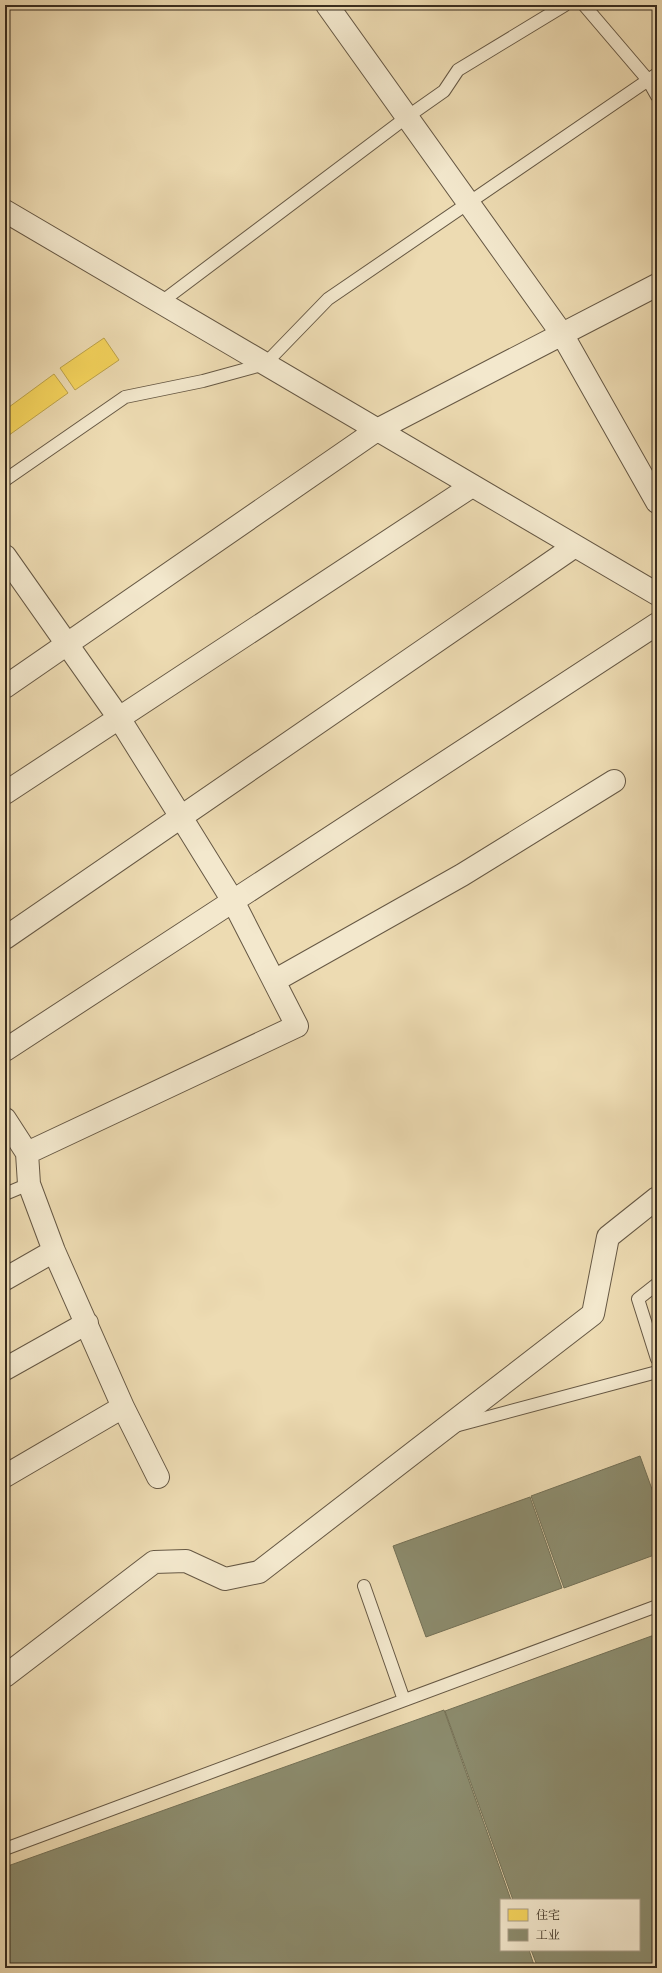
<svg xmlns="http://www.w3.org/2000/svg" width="662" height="1973" viewBox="0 0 662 1973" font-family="'IM FELL English','Noto Serif SC',serif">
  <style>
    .homes { fill: #f6d55c; stroke: #bda34a }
    .industry { fill: #8c8c6e; stroke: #737056 }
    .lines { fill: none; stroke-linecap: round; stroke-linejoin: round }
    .service-casing { stroke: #665844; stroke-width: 14 }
    .minor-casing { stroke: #665844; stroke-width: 24 }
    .tertiary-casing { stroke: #665844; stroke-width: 24 }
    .service { stroke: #f3e8cd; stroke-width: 12 }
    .minor { stroke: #f3e8cd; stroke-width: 22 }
    .tertiary { stroke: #f3e8cd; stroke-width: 22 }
  </style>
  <rect width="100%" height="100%" fill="#eddbb2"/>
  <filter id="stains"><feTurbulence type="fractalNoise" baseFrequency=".005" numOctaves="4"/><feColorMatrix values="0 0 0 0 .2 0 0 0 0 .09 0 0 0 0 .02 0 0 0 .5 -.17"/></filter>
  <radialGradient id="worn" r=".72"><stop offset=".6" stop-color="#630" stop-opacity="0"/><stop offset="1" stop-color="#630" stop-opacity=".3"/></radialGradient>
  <path class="homes" d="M104,338L119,360L75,390L60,368Z
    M54,374L68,393L5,438V410Z"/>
  <path class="industry" d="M640,1456L657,1503V1554L564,1588L531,1496Z
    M530,1497L562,1588L426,1637L393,1546Z
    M657,1634V1968H538L531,1950H639V1900H513L445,1711Z
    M444,1710L511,1900H501V1950H529L535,1968H5V1867Z"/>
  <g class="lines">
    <defs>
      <path id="service" d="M584,5L648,80L657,96
        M160,303L407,117L444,91L458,70L565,5
        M5,480L125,397L203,381L265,364L328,299L657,74
        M5,1194L29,1184
        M657,1284L638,1299L657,1359
        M455,1426L657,1372
        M364,1586L404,1700
        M5,1849L657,1606"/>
      <path id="minor" d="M327,5L562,334L657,502
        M5,211L657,594
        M5,556L119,718L181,817L233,901L297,1026L27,1153
        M5,687L377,430L657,285
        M5,793L472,486
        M5,938L575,546
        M274,981L462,875L614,781
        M5,1050L657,624
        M5,1119L27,1153L29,1184L54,1251L123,1407L158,1477
        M5,1279L54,1251
        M5,1369L87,1323
        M5,1476L123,1407"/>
      <path id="tertiary" d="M5,1676L154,1562L186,1561L225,1579L259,1572L593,1314L608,1237L657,1198"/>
    </defs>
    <use href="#service" class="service-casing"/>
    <use href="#minor" class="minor-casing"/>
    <use href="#tertiary" class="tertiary-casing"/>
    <use href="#service" class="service"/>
    <use href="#minor" class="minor"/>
    <use href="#tertiary" class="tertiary"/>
  </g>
  <rect width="662" height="1973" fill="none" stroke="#eddbb2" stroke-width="20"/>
  <rect x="6" y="6" width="650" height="1961" fill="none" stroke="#392d1f" stroke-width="2"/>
  <rect x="10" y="10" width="642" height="1953" fill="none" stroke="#392d1f"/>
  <rect x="500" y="1899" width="140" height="52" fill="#f3e8cd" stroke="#a99d87"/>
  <rect x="508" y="1909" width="20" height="12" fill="#f6d55c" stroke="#a99d87"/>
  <text x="536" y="1919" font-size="12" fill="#392d1f">住宅</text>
  <rect x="508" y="1929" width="20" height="12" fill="#8c8c6e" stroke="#a99d87"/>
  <text x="536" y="1939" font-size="12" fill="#392d1f">工业</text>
  <rect width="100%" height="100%" filter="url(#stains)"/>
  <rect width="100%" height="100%" fill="url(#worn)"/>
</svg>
